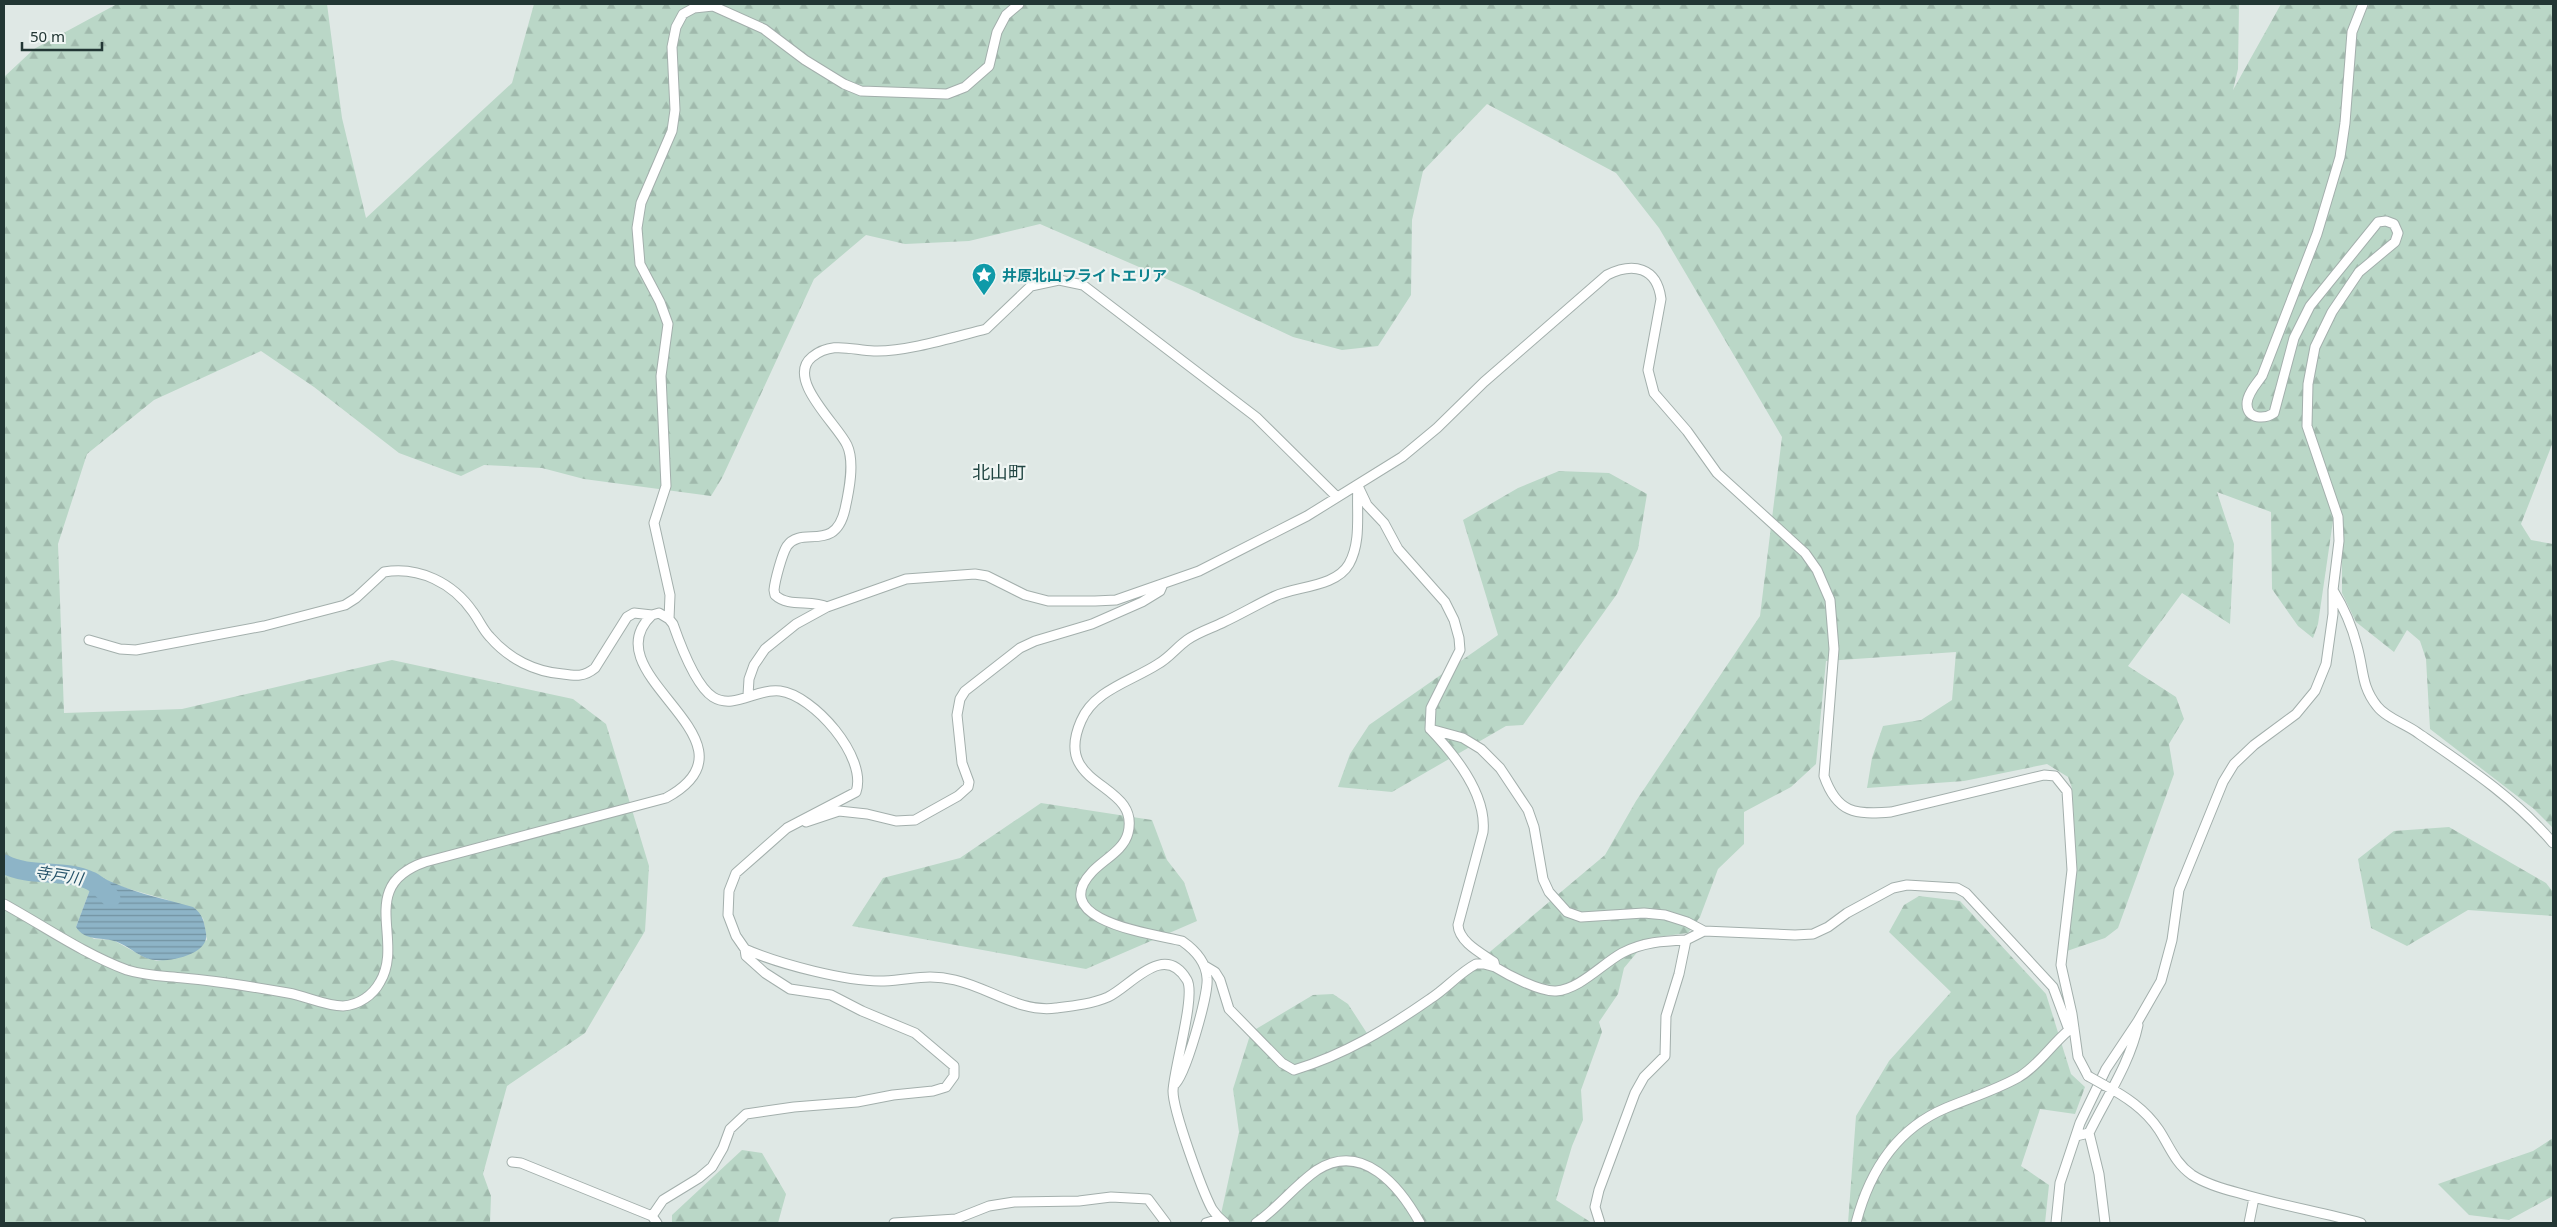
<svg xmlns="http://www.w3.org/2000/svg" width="2557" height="1227" viewBox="0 0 2557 1227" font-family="'Noto Sans','Noto Sans JP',sans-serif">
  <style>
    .forest { fill: url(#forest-firs); fill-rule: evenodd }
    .water { fill: url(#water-rules) }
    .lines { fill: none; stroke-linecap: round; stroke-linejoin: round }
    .river { stroke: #8db4c7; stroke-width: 19 }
    .street-casing { stroke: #a3afac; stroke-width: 11 }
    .street { stroke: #fff; stroke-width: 9 }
    .street-bridge-casing { stroke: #a3afac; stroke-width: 11; stroke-linecap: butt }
    .street-bridge { stroke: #fff; stroke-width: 9 }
    .labels { text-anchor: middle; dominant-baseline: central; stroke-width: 4.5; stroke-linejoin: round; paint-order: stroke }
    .culture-label { font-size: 15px; font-weight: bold; fill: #0d838f; stroke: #eff5f3; text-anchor: start }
    .water-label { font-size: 16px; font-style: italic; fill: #255269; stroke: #eff5f3 }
    .quarter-label { font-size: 18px; fill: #214542; stroke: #eff5f3 }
  </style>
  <defs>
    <pattern id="forest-firs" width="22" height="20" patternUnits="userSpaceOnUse" patternTransform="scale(1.25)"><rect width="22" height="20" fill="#bad7c7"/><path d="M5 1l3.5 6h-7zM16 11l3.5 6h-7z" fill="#a0b9ac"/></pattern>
    <pattern id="water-rules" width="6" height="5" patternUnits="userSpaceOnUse" patternTransform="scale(1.25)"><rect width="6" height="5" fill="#8db4c7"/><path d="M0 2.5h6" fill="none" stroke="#7393a2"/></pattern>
  </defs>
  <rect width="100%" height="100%" fill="#dfe8e5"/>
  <path class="forest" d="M117,4H327L342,118L366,218L512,83L534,4H2239L2238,69L2233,90L2281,4H2553V442L2521,524L2531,540L2553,544V828L2534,809L2430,729L2426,659L2420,641L2407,630L2394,652L2356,622L2342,593V516L2336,500L2318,624L2313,638L2298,626L2272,589L2271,512L2217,492L2234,544L2230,624L2182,593L2128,666L2176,697L2184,719L2169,744L2174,774L2118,928L2105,938L2067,951L2077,871L2072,788L2068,777L2047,764L1964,781L1867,788L1872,758L1883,726L1921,720L1952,700L1956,652L1826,661L1816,764L1791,787L1744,812V844L1718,869L1700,917L1688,933L1649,938L1624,968L1618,994L1599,1022L1602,1032L1581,1090L1583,1120L1572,1146L1556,1200L1592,1223H1219L1239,1132L1233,1089L1251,1032L1313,995L1333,994L1348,1004L1372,1041L1417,1013L1605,855L1636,801L1760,616L1782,437L1659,228L1616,173L1487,104L1423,171L1412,220L1411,295L1378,346L1342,350L1293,337L1192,290L1040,224L969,241L905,244L866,235L814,279L722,478L711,496L584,479L542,468L484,465L461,476L399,453L314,387L261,351L154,400L87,454L58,544L64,713L182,709L392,660L573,699L606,724L649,866L645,931L585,1033L507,1086L483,1174L491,1196L490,1223H4V77L34,49ZM99,876L115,885L168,900L203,918L207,940L177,957L157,961L144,957L113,940L94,939L76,927L94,879Z
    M1559,471L1609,473L1647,494L1638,549L1617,594L1523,725L1506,726L1392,792L1338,787L1350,754L1369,725L1498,635L1463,520L1518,488Z
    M1041,803L1152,820L1167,860L1184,882L1197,921L1086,969L852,926L883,878L960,858Z
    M2449,827L2546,883L2553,892V916L2468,910L2407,946L2371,928L2358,859L2394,831Z
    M1919,896L1960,901L2046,994L2071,1074L2085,1087L2075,1114L2040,1109L2021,1166L2049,1185L2045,1223H1848L1856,1116L1889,1061L1951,992L1889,932L1904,905Z
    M2553,1138V1196L2509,1220L2469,1215L2438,1184L2533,1151Z
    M742,1150L762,1153L786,1194L778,1223H672V1215Z"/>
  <path class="water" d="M99,876C129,892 161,898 193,907C203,914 204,922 206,933C210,954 171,962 155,960C140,959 129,945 114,941C100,937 85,941 76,927L94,879Z"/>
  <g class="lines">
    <path class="river" d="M4,864C31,878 63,868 91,881C98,884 105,892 111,898"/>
    <defs>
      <path id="street" d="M1358,486L1367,505L1384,523L1398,549L1445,602L1454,620L1459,638L1460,650L1431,708L1430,729L1463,738L1481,749L1500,768L1528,810L1534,827L1543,879L1549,892L1567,912L1581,917L1644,913L1665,915L1687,922L1704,931L1795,935L1813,934L1828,927L1847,913L1893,888L1907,885L1957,888L1966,893L2053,987L2069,1030L2074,1028
        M2333,590C2344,608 2352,626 2357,646C2364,670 2361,686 2377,706C2386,718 2406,724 2418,733C2466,766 2515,798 2553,843
        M827,607C811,599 789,608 775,595L774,590C775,580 782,554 787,546C802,525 835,554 845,509C849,491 855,462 847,445C838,425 785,379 812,357C832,341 851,350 874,351C906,352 954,337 986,329L1031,286L1059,280L1083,285L1256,417L1337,497
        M669,619L670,595L654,523L666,486L661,376L668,324L660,302L640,264L637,228L641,203L672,131L675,110L672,47L676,27L683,14L694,8L713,6L764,29L805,60L844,84L861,91L947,94L965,87L989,66L997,32L1006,15L1019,4
        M89,640L120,649L136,650L264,626L345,605L356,598L384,572C419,566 453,583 473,612C479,620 483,630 490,637C509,659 535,672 563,674C576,676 584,677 595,668L627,617L634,613L652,615L659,613L669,619L673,624C680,644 696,686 713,697C734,710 757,688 780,691C813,695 868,757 856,792L787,828L736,873L729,891L728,915L736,936L745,949L746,956L765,973L790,989L831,995L862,1011L915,1033L954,1066V1076L946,1087L933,1091L893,1095L857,1102L794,1107L746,1114L730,1129L723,1148L712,1167L699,1178L663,1200L652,1216
        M748,695L749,679L754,665L765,649L796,624L827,607L906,579L975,574L987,576L1025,595L1048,601H1095L1116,600L1199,571L1307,516L1402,457L1437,428L1484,382L1607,275C1633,262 1657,267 1661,299L1648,370L1654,393L1687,431L1717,473L1805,553L1817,570L1830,600L1834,649L1824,776C1837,813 1855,815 1891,812L2044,775L2055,776L2067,791L2072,870L2061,965L2072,1014L2078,1057L2088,1076
        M1430,729C1454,754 1487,795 1483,832L1458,925C1459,942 1481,953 1494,962L1495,967C1508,975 1540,992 1556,991C1580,989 1602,964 1622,953C1643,942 1663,941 1686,940
        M806,822L839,811L867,814L896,821L915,820L958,796L968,787L969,782L962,763L957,715L960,699L965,691L1020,648L1035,641L1092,624L1142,602L1160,591L1163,584
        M4,904C44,926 84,954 127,970C146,976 164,976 183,978C218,981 254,987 288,993C306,996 325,1006 343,1006C359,1005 373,995 380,982C405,940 356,886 425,862L666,798C771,741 588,675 652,615
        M745,949C779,964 847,982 884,981C912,980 926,973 955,980C990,988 1020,1013 1056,1008C1073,1006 1092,1004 1108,997C1131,986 1164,941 1187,980C1196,995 1174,1068 1173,1091C1173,1111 1202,1190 1212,1209C1216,1215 1220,1219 1225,1223
        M1205,966L1215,972L1220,980L1229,1009L1282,1063L1294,1070C1344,1055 1387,1029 1430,999C1446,989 1459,973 1476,964H1484L1495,967
        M1174,1085C1185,1078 1209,993 1207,978C1206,962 1195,950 1182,941C1154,934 1046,921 1092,872C1103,860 1124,850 1128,833C1141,781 1051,789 1081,721C1094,690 1132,681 1158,664C1169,658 1177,647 1187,640C1198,632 1212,628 1224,622C1241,614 1258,604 1275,596C1297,586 1336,587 1349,564C1362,541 1356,510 1358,486
        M2104,1085C2125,1096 2145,1109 2159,1130C2170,1147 2175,1163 2192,1175C2206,1184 2223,1189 2239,1193C2279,1205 2320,1212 2361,1223
        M2089,1133L2099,1174L2105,1223
        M2076,1136L2089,1133C2106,1098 2130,1063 2138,1025
        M512,1162L521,1163L652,1216L657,1223
        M894,1223L956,1219L989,1206L1014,1202L1079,1201L1111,1197L1148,1199L1166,1223
        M1206,1223L1219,1219
        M1256,1223C1278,1208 1295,1185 1317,1170C1363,1141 1400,1187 1420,1223
        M1600,1223L1595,1207L1599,1190L1635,1093L1644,1077L1665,1056L1666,1016L1679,974L1686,940L1704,931
        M1856,1223C1869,1173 1896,1129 1946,1108C1970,1098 1996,1090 2019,1077C2039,1065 2051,1045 2069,1030
        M2056,1223L2060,1183L2080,1123L2106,1069L2138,1021L2161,981L2172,940L2179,890L2223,782L2234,764L2254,745L2296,714L2315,691L2326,664L2333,614V590L2339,541L2338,517L2307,426L2308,384L2315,347L2332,312L2359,272L2395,242L2398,233L2394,224L2386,221L2378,222L2310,306L2294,338L2274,413C2265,419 2247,420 2247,404C2247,394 2257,383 2262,376L2317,234L2340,157L2345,123L2352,32L2363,4
        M2249,1223L2254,1198"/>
    </defs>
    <use href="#street" class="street-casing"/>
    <use href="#street" class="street"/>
    <defs>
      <path id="street-bridge" d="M2088,1076L2104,1085"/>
    </defs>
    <use href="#street-bridge" class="street-bridge-casing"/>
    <use href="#street-bridge" class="street-bridge"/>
  </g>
  <defs>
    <symbol id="sight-pin" viewBox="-11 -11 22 30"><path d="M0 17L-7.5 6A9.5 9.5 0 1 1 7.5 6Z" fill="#0f9aa8" stroke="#eff5f3"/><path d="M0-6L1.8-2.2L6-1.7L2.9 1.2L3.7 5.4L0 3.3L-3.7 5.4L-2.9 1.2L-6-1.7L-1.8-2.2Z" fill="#fff"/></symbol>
  </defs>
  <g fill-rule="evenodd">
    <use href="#sight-pin" x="970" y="261" width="28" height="38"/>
  </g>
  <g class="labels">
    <g class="culture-label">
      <text x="1002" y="275">井原北山フライトエリア</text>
    </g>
    <g class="water-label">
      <text transform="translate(59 875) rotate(9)">寺戸川</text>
    </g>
    <g class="quarter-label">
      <text x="999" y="472">北山町</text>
    </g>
  </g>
  <rect width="2557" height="1227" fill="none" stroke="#223634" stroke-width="10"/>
  <path d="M22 42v8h80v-8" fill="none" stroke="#223634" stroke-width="2.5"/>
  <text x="30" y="42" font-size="15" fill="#223634" stroke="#eff5f3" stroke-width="4" paint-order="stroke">50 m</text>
</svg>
